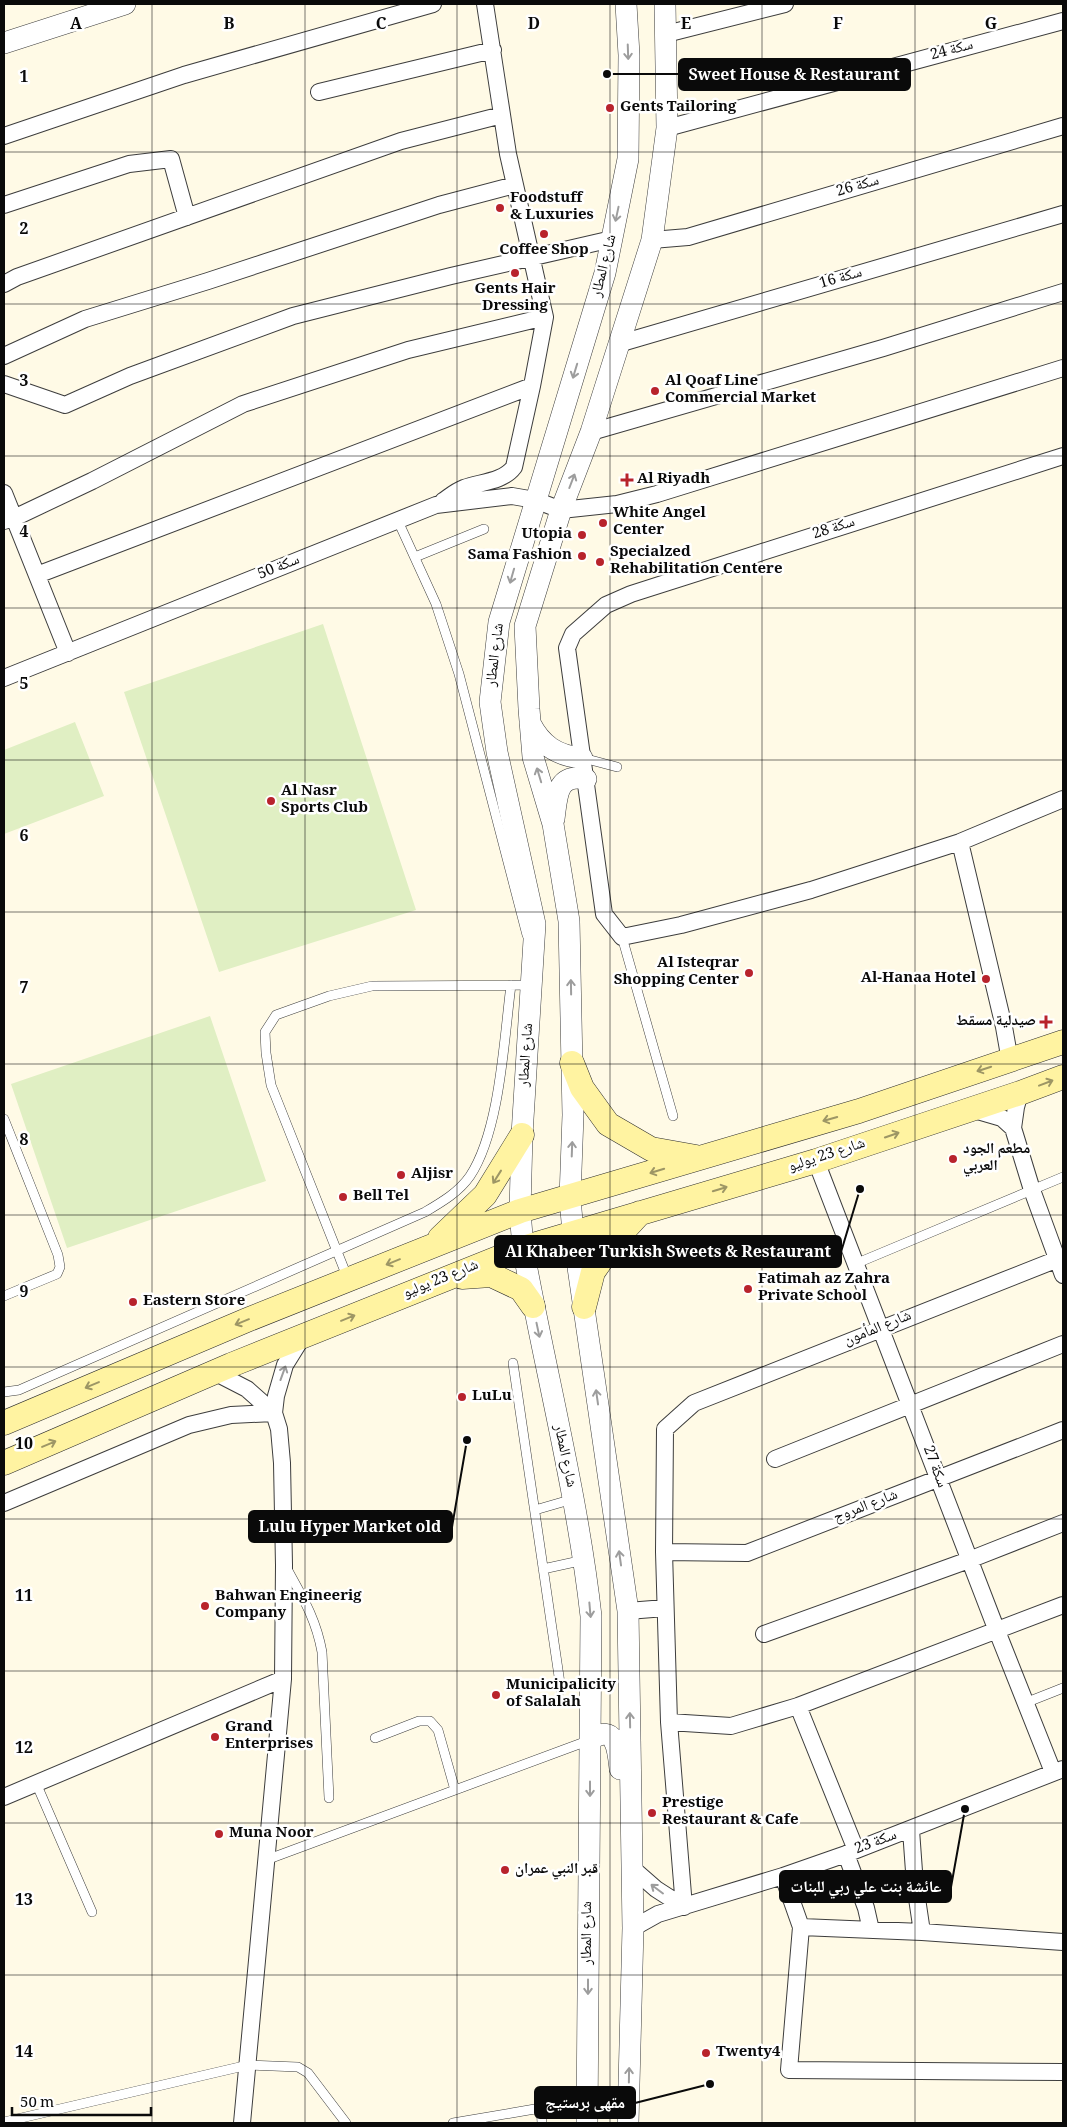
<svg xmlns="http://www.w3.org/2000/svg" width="1067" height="2127" viewBox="0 0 1067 2127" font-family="Georgia,'Noto Naskh Arabic',serif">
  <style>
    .pitch { fill: #e0efc3 }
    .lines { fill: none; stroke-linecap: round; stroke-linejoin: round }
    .service-casing { stroke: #3d3d3d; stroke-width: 10 }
    .minor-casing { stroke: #3d3d3d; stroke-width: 18 }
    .tertiary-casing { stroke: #3d3d3d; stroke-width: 22 }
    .secondary-casing { stroke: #2c2c2c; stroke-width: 25 }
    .service { stroke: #fff; stroke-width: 9 }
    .minor { stroke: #fff; stroke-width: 16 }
    .tertiary { stroke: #fff; stroke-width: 21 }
    .secondary { stroke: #fff3a1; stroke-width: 24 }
    .oneway { stroke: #9d9d9d }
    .oneway2 { stroke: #9d9665 }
    .grid { fill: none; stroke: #0a0a0a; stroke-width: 1; stroke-opacity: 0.55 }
    .poi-dot { fill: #b8232c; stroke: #fff; stroke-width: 2 }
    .labels { text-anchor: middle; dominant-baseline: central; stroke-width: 5; stroke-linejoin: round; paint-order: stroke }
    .street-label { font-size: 15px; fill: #0a0a0a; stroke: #fff }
    .poi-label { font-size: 15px; font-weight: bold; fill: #0a0a0a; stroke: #fff; text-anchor: start }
    .grid-label { font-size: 16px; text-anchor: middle; font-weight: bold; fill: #0a0a0a; stroke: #fff; stroke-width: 5; stroke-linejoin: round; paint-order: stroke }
    .leader { fill: none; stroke: #0a0a0a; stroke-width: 2 }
    .callout-dot { fill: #0a0a0a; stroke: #fff; stroke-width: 2 }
    .callout { fill: #0a0a0a; stroke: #0a0a0a; stroke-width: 2 }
    .callout-label { font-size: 16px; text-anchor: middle; font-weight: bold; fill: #fff }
  </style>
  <rect width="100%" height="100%" fill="#fffae6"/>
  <path class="pitch" d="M323,624L416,910L219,972L124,692Z
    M75,722L104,796L4,834V750Z
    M210,1016L266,1181L67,1248L11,1084Z"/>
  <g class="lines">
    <defs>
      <path id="service" d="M398,521L436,604L459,674L527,935
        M415,557L484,529
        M583,758L617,767
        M622,937L673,1116
        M4,1119L58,1255L60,1267L57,1274L4,1296
        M855,1264L1063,1177
        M348,1279L271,1085L266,1053L265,1032L276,1015L329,996L372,986L531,985
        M513,1363L561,1690
        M4,1392L19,1390L425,1212C442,1202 459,1192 470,1176C500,1131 504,1039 511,985
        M535,1510L573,1499
        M287,1569C303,1598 316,1619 322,1652L329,1798
        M543,1569L584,1560
        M1025,1703L1063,1688
        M375,1738L419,1721H430L438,1730L455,1790
        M36,1783L92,1912
        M266,1860L590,1740
        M541,2108L542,2123
        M4,2122L248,2065L298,2067L308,2073L346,2123
        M453,2123L587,2100"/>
      <path id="minor" d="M666,34L785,4
        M319,92L493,50
        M667,128L1063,21
        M4,136L184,75L433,4
        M4,205L129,164L171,159L187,217
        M652,240L688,237L1063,126
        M4,284L17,277L401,141L502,115
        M618,344L1063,214
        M4,356L85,319L208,281L439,205L515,185
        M4,384L65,405L130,376L293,316L451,276L612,239
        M591,432L883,348L1063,292
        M1063,456L631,594L606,605L573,634L567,648L604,914L622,937L681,925L811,890L960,842L1063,799
        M4,493L68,653
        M443,501C449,497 456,491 464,488C480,482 503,482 514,467L532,386L545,317L508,154L485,4
        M4,521L14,518L92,481L243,404L408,350L545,317
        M37,575L532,386
        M4,678L436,505L512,496L535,500L561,510L617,504L657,494L1063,368
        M960,842L1004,1027L1010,1061
        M1020,1093L1016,1107L1013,1128L1032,1190L1063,1275
        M971,1109L1002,1118L1013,1128
        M816,1161L997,1631L1053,1772
        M214,1372L247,1389L274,1413
        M775,1459L1063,1344
        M4,1503L189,1425L231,1415L274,1413
        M664,1552L747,1553L1063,1430
        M628,1611L665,1608
        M764,1634L969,1560L1063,1523
        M798,1706L856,1850
        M669,1722L731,1726L798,1706L1063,1605
        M4,1797L283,1679
        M911,1830L915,1885L922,1932
        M846,1854L866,1908L871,1930
        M632,1868L656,1889L684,1907
        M783,1876L801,1927L789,2070L1063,2072
        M684,1907L669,1722L664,1552L665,1429L694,1403L1063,1257
        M801,1927L922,1932L1063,1942
        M633,1928L658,1914L783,1876L846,1854L1063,1769
        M242,2123L283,1679L284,1565L282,1463L279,1429L274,1413L276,1396L285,1365L303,1336"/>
      <path id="tertiary" d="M4,43L125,4
        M530,723C541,745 557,756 582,758
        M554,819C557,797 556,773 586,779
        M590,1740C616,1722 618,1750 620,1769
        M587,2123L591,1616C577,1492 545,1370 523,1248L520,1211L522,1135L535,924L497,752L490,702L499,622L605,273L628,159L629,55L626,4
        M628,2123L633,1928L628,1611L573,1233L570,1198L573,1115L569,921L553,824L533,757L529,709L525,626L561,510L591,432L652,240L667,128L665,4"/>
      <path id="secondary" d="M572,1063L582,1088L608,1124L651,1149L696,1157
        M440,1238L485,1195L522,1135
        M462,1277L491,1275L521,1289L533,1306
        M584,1307L593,1272L616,1239L640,1213
        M4,1423L247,1320L520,1211L859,1111L1063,1042
        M4,1463L231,1365L523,1248L816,1161L1020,1093L1063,1077"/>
    </defs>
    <use href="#service" class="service-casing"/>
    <use href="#minor" class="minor-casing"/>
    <use href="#tertiary" class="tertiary-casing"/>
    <use href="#secondary" class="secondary-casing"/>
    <use href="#service" class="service"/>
    <use href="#minor" class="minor"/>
    <use href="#tertiary" class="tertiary"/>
    <use href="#secondary" class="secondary"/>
  </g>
  <defs><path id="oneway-shaft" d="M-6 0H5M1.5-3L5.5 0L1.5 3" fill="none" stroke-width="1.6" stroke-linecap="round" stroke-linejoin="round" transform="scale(1.25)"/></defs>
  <g class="oneway">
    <use href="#oneway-shaft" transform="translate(628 52) rotate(88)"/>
    <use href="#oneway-shaft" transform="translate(617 214) rotate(102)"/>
    <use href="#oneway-shaft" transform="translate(575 371) rotate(107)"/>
    <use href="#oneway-shaft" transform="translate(572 481) rotate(-69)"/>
    <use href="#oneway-shaft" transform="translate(512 576) rotate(106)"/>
    <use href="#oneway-shaft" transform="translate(539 775) rotate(-107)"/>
    <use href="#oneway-shaft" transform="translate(571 987) rotate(-91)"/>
    <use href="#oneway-shaft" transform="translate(572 1149) rotate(-88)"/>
    <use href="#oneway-shaft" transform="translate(538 1330) rotate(78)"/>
    <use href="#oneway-shaft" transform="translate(283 1373) rotate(-70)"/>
    <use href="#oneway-shaft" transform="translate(597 1397) rotate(-98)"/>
    <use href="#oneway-shaft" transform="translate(620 1558) rotate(-98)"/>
    <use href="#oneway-shaft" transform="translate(590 1610) rotate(85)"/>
    <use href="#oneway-shaft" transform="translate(630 1720) rotate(-91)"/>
    <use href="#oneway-shaft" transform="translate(590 1789) rotate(90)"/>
    <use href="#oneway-shaft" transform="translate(657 1889) rotate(-143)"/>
    <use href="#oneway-shaft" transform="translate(588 1987) rotate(90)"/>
    <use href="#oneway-shaft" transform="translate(629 2075) rotate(-89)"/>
  </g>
  <g class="oneway2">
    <use href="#oneway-shaft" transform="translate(984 1069) rotate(162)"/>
    <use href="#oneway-shaft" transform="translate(1046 1083) rotate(-21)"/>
    <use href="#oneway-shaft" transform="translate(830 1119) rotate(164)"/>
    <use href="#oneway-shaft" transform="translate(892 1135) rotate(-19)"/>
    <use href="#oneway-shaft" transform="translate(657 1171) rotate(163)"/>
    <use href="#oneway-shaft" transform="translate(497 1177) rotate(122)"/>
    <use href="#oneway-shaft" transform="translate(720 1189) rotate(-17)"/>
    <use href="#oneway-shaft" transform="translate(393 1262) rotate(158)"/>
    <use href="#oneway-shaft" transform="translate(348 1318) rotate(-22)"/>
    <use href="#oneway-shaft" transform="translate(242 1322) rotate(158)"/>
    <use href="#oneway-shaft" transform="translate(92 1385) rotate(157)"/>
    <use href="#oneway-shaft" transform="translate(49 1444) rotate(-23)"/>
  </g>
  <path class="grid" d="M152,4V2123M305,4V2123M457,4V2123M610,4V2123M762,4V2123M915,4V2123M4,152H1063M4,304H1063M4,456H1063M4,608H1063M4,760H1063M4,912H1063M4,1064H1063M4,1215H1063M4,1367H1063M4,1519H1063M4,1671H1063M4,1823H1063M4,1975H1063"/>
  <g class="poi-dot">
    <circle cx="610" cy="108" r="5"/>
    <circle cx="500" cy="208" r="5"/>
    <circle cx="544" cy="234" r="5"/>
    <circle cx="515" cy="273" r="5"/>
    <circle cx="655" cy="391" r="5"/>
    <path d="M624.5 472.5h5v5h5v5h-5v5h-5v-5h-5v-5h5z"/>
    <circle cx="603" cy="523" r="5"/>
    <circle cx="582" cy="535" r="5"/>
    <circle cx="582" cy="556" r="5"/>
    <circle cx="600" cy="562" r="5"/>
    <circle cx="271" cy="801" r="5"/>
    <circle cx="749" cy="973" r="5"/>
    <circle cx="986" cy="979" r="5"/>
    <path d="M1043.5 1014.5h5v5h5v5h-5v5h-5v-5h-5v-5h5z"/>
    <circle cx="953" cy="1159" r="5"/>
    <circle cx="401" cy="1175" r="5"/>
    <circle cx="343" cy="1197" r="5"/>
    <circle cx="748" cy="1289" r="5"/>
    <circle cx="133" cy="1302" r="5"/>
    <circle cx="462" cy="1397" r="5"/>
    <circle cx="205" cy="1606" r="5"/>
    <circle cx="496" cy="1695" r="5"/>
    <circle cx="215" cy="1737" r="5"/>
    <circle cx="652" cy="1813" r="5"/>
    <circle cx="219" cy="1834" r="5"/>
    <circle cx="505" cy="1870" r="5"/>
    <circle cx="706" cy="2053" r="5"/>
  </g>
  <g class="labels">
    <g class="street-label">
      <text transform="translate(952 51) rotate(-15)">سكة 24</text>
      <text transform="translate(858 187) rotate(-16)">سكة 26</text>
      <text transform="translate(605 266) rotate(-76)">شارع المطار</text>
      <text transform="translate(841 279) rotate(-16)">سكة 16</text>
      <text transform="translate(834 529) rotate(-18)">سكة 28</text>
      <text transform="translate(279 568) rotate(-22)">سكة 50</text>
      <text transform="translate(496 655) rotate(-83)">شارع المطار</text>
      <text transform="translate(527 1055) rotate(-86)">شارع المطار</text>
      <text transform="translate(827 1156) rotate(-18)">شارع 23 يوليو</text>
      <text transform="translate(441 1280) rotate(-22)">شارع 23 يوليو</text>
      <text transform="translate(878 1329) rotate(-22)">شارع المأمون</text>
      <text transform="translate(564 1456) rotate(78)">شارع المطار</text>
      <text transform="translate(934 1467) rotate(69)">سكة 27</text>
      <text transform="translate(866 1507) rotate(-21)">شارع المروج</text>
      <text transform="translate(876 1843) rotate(-21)">23 سكة</text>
      <text transform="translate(588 1933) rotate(-90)">شارع المطار</text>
    </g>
    <g class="poi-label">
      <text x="620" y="108">Gents Tailoring</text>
      <text x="510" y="199">Foodstuff<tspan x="510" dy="17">&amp; Luxuries</tspan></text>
      <text x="544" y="251" text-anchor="middle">Coffee Shop</text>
      <text x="515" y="290" text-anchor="middle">Gents Hair<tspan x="515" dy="17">Dressing</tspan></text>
      <text x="665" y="382">Al Qoaf Line<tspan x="665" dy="17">Commercial Market</tspan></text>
      <text x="637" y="480">Al Riyadh</text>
      <text x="613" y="514">White Angel<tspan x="613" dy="17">Center</tspan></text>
      <text x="572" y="535" text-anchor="end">Utopia</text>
      <text x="610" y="553">Specialzed<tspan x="610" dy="17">Rehabilitation Centere</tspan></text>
      <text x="572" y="556" text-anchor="end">Sama Fashion</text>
      <text x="281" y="792">Al Nasr<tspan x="281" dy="17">Sports Club</tspan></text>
      <text x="739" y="964" text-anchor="end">Al Isteqrar<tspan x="739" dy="17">Shopping Center</tspan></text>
      <text x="976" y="979" text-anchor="end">Al-Hanaa Hotel</text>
      <text x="1036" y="1022" text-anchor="end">صيدلية مسقط</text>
      <text x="963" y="1150">مطعم الجود<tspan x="963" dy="17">العربي</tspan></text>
      <text x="411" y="1175">Aljisr</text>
      <text x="353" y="1197">Bell Tel</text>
      <text x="758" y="1280">Fatimah az Zahra<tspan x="758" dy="17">Private School</tspan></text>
      <text x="143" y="1302">Eastern Store</text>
      <text x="472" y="1397">LuLu</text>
      <text x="215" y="1597">Bahwan Engineerig<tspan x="215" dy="17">Company</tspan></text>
      <text x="506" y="1686">Municipalicity<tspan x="506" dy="17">of Salalah</tspan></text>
      <text x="225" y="1728">Grand<tspan x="225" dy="17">Enterprises</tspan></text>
      <text x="662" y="1804">Prestige<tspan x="662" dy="17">Restaurant &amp; Cafe</tspan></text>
      <text x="229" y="1834">Muna Noor</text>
      <text x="515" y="1870">قبر النبي عمران</text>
      <text x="716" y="2053">Twenty4</text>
    </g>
  </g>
  <g class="grid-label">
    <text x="76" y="29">A</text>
    <text x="229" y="29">B</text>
    <text x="381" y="29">C</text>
    <text x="534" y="29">D</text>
    <text x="686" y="29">E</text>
    <text x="838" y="29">F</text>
    <text x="991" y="29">G</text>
    <text x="24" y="82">1</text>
    <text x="24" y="234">2</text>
    <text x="24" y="386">3</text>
    <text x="24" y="537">4</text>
    <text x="24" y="689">5</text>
    <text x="24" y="841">6</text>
    <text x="24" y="993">7</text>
    <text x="24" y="1145">8</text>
    <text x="24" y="1297">9</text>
    <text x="24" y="1449">10</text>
    <text x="24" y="1601">11</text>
    <text x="24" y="1753">12</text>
    <text x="24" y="1905">13</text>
    <text x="24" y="2057">14</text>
  </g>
  <path class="leader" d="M607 74L679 74M860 1189L841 1252M467 1440L452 1527M965 1809L951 1887M710 2084L635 2103"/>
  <g class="callout-dot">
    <circle cx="607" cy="74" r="5"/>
    <circle cx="860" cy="1189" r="5"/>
    <circle cx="467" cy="1440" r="5"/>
    <circle cx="965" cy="1809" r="5"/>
    <circle cx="710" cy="2084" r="5"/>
  </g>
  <g class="callout">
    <rect x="679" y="59" width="231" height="31" rx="5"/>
    <rect x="495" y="1236" width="346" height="31" rx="5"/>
    <rect x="249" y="1511" width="203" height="31" rx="5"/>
    <rect x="780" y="1871" width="171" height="31" rx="5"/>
    <rect x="535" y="2087" width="100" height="31" rx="5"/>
  </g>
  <g class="callout-label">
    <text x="794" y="80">Sweet House &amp; Restaurant</text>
    <text x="668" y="1257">Al Khabeer Turkish Sweets &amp; Restaurant</text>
    <text x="350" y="1532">Lulu Hyper Market old</text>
    <text x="866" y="1892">عائشة بنت علي ربي للبنات</text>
    <text x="585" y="2108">مقهى برستيج</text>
  </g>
  <rect width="1067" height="2127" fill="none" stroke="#0a0a0a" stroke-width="10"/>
  <path d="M12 2107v8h139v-8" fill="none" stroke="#0a0a0a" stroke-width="2.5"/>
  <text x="20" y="2107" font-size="15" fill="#0a0a0a" stroke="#ffffff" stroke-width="4" paint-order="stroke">50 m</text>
</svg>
